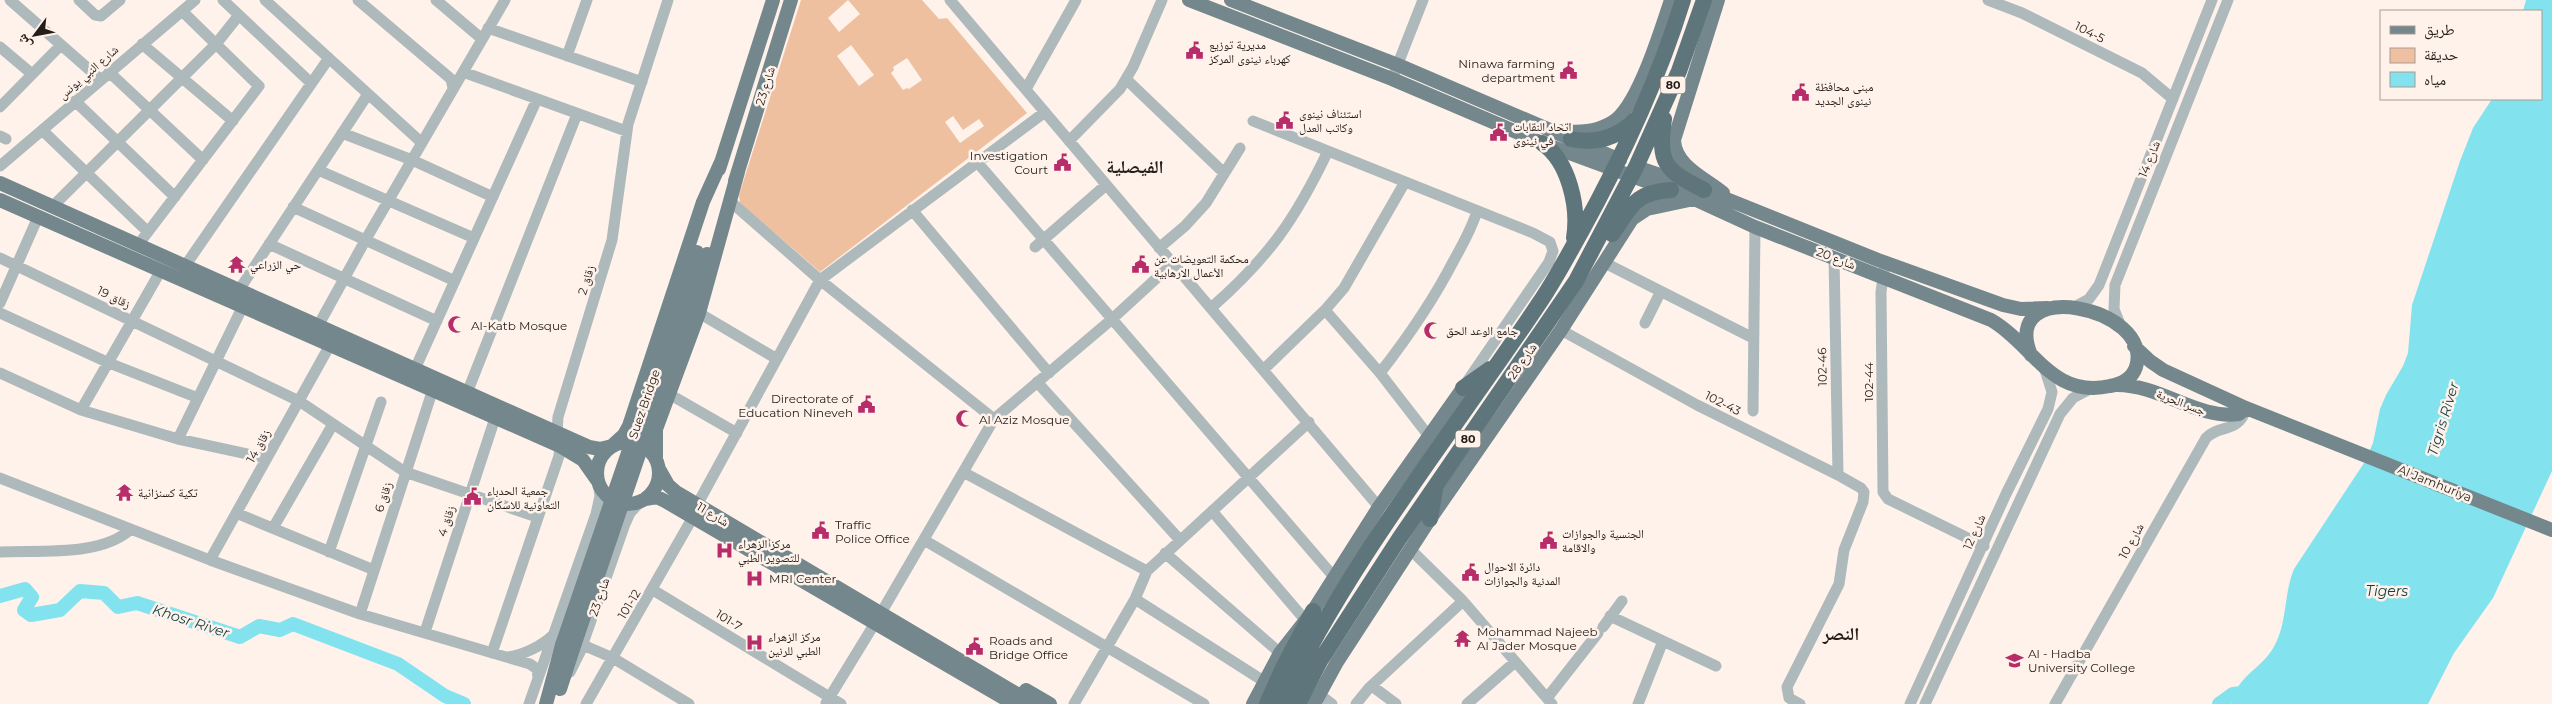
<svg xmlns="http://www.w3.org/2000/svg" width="2552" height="704" viewBox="0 0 2552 704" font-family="Montserrat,'Noto Naskh Arabic',sans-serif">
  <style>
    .green { fill: #efc0a0; fill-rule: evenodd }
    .water { fill: #82e3ef }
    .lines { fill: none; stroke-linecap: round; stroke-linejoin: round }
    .river { stroke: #82e3ef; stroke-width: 14 }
    .minor { stroke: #aeb9bc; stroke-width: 11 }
    .major { stroke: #73878c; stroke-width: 14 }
    .highway { stroke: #5e757b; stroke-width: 16 }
    .major-bridge { stroke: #73878c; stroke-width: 14 }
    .labels { text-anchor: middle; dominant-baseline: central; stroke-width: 5; stroke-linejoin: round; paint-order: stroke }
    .shield { fill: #fef2ea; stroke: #655d57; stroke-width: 1 }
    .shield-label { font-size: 11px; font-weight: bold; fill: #241d18 }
    .street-label { font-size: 12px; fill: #241d18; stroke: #fef2ea }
    .poi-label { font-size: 12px; fill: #241d18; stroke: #fef2ea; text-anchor: start }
    .water-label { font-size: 14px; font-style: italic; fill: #103e43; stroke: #fef2ea }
    .district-label { font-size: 18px; font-weight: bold; fill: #241d18; stroke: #fef2ea }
  </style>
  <rect width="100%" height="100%" fill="#fef2ea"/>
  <path class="green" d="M801,0H848L828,18L839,32L860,14L848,0H922L939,19L947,18L1027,113L820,272L740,203L739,195ZM851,45L874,75L859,86L837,56ZM907,58L922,80L909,89L907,88L903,90L891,73L894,70L893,67ZM953,116L963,130L979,119L984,126L960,143L945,122Z"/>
  <path class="water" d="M2526,0H2552V471L2493,598L2454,653L2428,704H2232C2235,678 2259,670 2272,650C2288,625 2283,595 2294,569L2364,463L2373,443L2380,409L2386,395L2403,366L2408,353L2412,305L2460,161L2473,128L2492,99H2541V11H2523Z"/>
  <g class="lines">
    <path class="river" d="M0,596L25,589L32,597L24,610L31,615L60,610L80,591L104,593L118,607L137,603L240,637L259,626L280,630L293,624L398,664L445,696L464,704
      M2219,704L2233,694L2250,692"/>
    <path class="minor" d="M10,0L100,79
      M79,0L95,15L101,16L120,0
      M223,0L311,83
      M265,0L422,143
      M358,0L451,79L453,88
      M436,0L482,39
      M950,0L1379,507
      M1988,0L2022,13L2142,73L2173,99
      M488,28L642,82
      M142,44L233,121
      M0,47L32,74
      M567,56L587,0
      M109,72L203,160
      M463,72L626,131
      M1126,79L1224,173
      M1392,79L1423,0
      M1026,89L1076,0
      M75,101L175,197
      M0,107L61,45
      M1253,121L1533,233L1550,242L1553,251L1549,262L1468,380
      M42,130L148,232
      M342,133L412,160L493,197
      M0,136L6,139
      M1069,141L1120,89L1133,67L1162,0
      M977,162L1334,577
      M0,166L195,0
      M318,170L474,238
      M731,202L820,280L994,419
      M52,207L216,44L239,15
      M293,207L455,281
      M912,210L1049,373
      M269,244L437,321
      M138,245L259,86L182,11
      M1035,247L1106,185
      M1159,248L1185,226L1206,203L1240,148
      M1834,257L1838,475
      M0,258L299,401L405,472L537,517
      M1605,263L1753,338
      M1885,263L1881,292L1883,492L1888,499L1984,546
      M185,266L329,58
      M239,290L368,94
      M0,303L38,217
      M2074,307L2089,299L2099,285L2212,0
      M1211,308C1269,257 1295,220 1328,151
      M1325,310L1380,373L1428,435
      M0,313L109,363L198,398
      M699,313L777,359
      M1645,323L1660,293
      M318,326L366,239L505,0
      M2122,329L2114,309L2115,285L2228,0
      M1561,330L1697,405L1838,475L1861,488L1864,492L1863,502L1844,550L1839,584L1787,687L1789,698L1800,704
      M415,369L537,99
      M1263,370L1325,310L1344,288L1405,182
      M0,373L81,410L178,439L266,458
      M1380,373C1408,337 1433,301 1454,260C1463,244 1472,228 1477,211
      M1037,382L1179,539
      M467,393L577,114
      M669,394L737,433
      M81,410L160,272
      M1753,411L1755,227
      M557,432L558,417L612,240L628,124L668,0
      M178,439L242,308
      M963,472L1147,571
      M0,478L210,560L360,614L530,664L537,669L538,677
      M697,505L820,280L1045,112
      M1212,511L1306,621
      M236,513L374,570
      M273,528L333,424
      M924,540L1204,704
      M1411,550L1463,601L1552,704
      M0,552C39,550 101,557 131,529
      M329,552L381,402
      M1165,553L1280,653
      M210,560L330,345
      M653,590L841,704
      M1135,599L1265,682
      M881,613L994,419L1111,320L1172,264
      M360,614L433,389
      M1610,616L1716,666
      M1603,627L1622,601
      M425,632L495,418
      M583,645L613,658L689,704
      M492,653L559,456L560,446
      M508,657C523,655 544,645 554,634
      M570,672L580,652L625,524L630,513L640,502
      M1372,686L1396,704
      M1319,694L1332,704
      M1547,698L1598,633
      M826,703L875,623
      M529,704L596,514L600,496L598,482
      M586,704L693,517
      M1074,704L1135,599L1147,571L1309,422
      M1356,704L1369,688L1463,601
      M1467,704L1515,662
      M1638,704L1663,641
      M1910,704L2006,494L2048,409L2052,392L2045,370
      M1925,704L2060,414L2073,398L2092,388
      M2055,704L2206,438C2219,424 2238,434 2246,409"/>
    <path class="major" d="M1189,0L1392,79L1542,143L1694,199L1755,227L1991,320C2033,344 2051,399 2110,386C2122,384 2132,379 2136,367C2155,307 1998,275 2031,355
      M1231,0L1398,65L1620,160
      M1718,0L1674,140C1675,166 1705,178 1723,193
      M1562,131C1580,133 1602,131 1617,119C1640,99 1661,30 1671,0
      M1636,167L1704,190L1878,260L2003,305L2021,309L2048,308
      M719,169L773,0
      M735,181L791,0
      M0,183L589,447L600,449L612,446
      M0,200L560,446L583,460L597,480
      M2134,346L2150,361L2163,370L2246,408L2552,530
      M2117,385C2161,385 2198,420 2239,414L2246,408
      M597 473a31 31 0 1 1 62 0a31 31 0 1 1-62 0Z
      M613,445L624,435L629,426L703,202L721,162
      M656,459V429L699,313L738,172
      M659,469L668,485L676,492L1034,704
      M645,499L657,497L665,501L1014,704
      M560,689L573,649
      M1026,690L1050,704
      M546,704L562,645
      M1253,704L1280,653L1313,611L1379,507L1463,388
      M1314,704L1337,662L1430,519L1561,330L1632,219L1647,209L1694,199"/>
    <path class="highway" d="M1664,119C1658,163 1664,170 1704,190
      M1571,139C1595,144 1617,138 1635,120
      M1542,143C1569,161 1579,207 1574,238
      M1612,234C1632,206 1633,193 1671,190
      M1463,388L1490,369
      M1430,519L1435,489
      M1267,704L1283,668L1313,611
      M1281,704C1349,560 1452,434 1540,302C1555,280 1568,255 1581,232C1622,158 1658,81 1683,0
      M1298,704L1320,661L1399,539L1576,281L1636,167L1679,71L1704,0"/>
    <path class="major-bridge" d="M562,645L697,252
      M573,649L707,254"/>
  </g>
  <defs>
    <symbol id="civic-bare" viewBox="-9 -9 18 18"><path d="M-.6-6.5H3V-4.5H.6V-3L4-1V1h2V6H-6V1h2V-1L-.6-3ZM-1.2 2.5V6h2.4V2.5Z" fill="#b62d6a" stroke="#fef2ea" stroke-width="2.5" paint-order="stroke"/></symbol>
    <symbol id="temple-bare" viewBox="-9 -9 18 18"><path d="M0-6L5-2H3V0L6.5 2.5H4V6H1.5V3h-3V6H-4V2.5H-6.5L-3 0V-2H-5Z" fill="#b62d6a" stroke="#fef2ea" stroke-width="2.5" paint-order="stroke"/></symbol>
    <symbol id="mosque-bare" viewBox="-9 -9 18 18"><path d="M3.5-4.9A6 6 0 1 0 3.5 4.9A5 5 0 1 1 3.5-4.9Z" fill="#b62d6a" stroke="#fef2ea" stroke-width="2.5" paint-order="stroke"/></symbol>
    <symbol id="hospital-bare" viewBox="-9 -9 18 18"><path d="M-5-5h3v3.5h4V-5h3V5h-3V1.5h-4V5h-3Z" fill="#b62d6a" stroke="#fef2ea" stroke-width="2.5" paint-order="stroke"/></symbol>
    <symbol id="university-bare" viewBox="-9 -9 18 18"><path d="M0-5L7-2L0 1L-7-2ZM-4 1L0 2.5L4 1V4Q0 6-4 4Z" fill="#b62d6a" stroke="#fef2ea" stroke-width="2.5" paint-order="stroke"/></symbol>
  </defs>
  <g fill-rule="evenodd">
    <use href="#civic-bare" x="1182" y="38" width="25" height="25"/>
    <use href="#civic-bare" x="1556" y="58" width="25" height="25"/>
    <use href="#civic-bare" x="1788" y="80" width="25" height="25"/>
    <use href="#civic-bare" x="1272" y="108" width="25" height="25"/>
    <use href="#civic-bare" x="1486" y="120" width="25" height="25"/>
    <use href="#civic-bare" x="1050" y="150" width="25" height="25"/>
    <use href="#temple-bare" x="224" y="252" width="25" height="25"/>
    <use href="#civic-bare" x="1128" y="252" width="25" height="25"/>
    <use href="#mosque-bare" x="444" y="312" width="25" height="25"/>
    <use href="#mosque-bare" x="1420" y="318" width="25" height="25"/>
    <use href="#civic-bare" x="854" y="392" width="25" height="25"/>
    <use href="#mosque-bare" x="952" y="406" width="25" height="25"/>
    <use href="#temple-bare" x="112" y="480" width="25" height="25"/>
    <use href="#civic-bare" x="460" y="484" width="25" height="25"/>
    <use href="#civic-bare" x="808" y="518" width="25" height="25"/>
    <use href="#civic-bare" x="1536" y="528" width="25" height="25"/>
    <use href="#hospital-bare" x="712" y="538" width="25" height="25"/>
    <use href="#civic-bare" x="1458" y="560" width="25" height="25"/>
    <use href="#hospital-bare" x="742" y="566" width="25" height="25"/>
    <use href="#temple-bare" x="1450" y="626" width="25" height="25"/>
    <use href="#hospital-bare" x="742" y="630" width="25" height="25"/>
    <use href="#civic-bare" x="962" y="634" width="25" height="25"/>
    <use href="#university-bare" x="2002" y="648" width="25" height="25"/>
  </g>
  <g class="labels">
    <g class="shield">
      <rect x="1660.5" y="76.5" width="25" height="17" rx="4"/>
      <rect x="1455.5" y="430.5" width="25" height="17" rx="4"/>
    </g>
    <g class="shield-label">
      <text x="1673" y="85">80</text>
      <text x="1468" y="439">80</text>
    </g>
    <g class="street-label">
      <text transform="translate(2090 32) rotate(27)">104-5</text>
      <text transform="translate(88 72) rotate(-41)">شارع النبي يونس</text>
      <text transform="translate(765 86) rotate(-73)">شارع 23</text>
      <text transform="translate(2149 159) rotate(-68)">شارع 14</text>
      <text transform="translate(1836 258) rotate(21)">شارع 20</text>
      <text transform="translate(586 280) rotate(-73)">زقاق 2</text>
      <text transform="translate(114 297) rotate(26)">زقاق 19</text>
      <text transform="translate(1522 361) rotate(-55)">شارع 28</text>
      <text transform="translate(1822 367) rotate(-91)">102-46</text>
      <text transform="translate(1868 382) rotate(-90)">102-44</text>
      <text transform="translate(2181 402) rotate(21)">جسر الحرية</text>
      <text transform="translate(1723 403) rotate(27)">102-43</text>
      <text transform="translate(644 404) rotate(-71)">Suez Bridge</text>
      <text transform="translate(258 446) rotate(-61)">زقاق 14</text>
      <text transform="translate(2435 483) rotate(22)">Al Jamhuriya</text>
      <text transform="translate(383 497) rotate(-72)">زقاق 6</text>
      <text transform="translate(713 514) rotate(31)">شارع 11</text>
      <text transform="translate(446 521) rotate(-72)">زقاق 4</text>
      <text transform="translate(1974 532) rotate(-66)">شارع 12</text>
      <text transform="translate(2131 541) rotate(-61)">شارع 10</text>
      <text transform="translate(599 597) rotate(-71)">شارع 23</text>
      <text transform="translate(629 604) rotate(-59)">101-12</text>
      <text transform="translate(729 620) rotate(32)">101-7</text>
    </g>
    <g class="poi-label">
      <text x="1209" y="44">مديرية توزيع<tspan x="1209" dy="14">كهرباء نينوى المركز</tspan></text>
      <text x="1555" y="63" text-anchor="end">Ninawa farming<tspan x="1555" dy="14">department</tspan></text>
      <text x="1815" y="86">مبنى محافظة<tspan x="1815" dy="14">نينوى الجديد</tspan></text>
      <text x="1299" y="113">استئناف نينوى<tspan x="1299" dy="14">وكاتب العدل</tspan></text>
      <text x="1513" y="126">اتحاد النقابات<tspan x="1513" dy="14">في نينوى</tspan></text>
      <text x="1048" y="155" text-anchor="end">Investigation<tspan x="1048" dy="14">Court</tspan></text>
      <text x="1154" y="258">محكمة التعويضات عن<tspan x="1154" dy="14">الأعمال الارهابية</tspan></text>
      <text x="250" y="264">حي الزراعي</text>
      <text x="471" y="325">Al-Katb Mosque</text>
      <text x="1446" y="330">جامع الوعد الحق</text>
      <text x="853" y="398" text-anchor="end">Directorate of<tspan x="853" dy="14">Education Nineveh</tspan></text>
      <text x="979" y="419">Al Aziz Mosque</text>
      <text x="487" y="490">جمعية الحدباء<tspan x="487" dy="14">التعاونية للاسكان</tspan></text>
      <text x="138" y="492">تكية كسنزانية</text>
      <text x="835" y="524">Traffic<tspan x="835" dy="14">Police Office</tspan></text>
      <text x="1562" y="533">الجنسية والجوازات<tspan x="1562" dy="14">والاقامة</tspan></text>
      <text x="738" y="543">مركز الزهراء<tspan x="738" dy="14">للتصوير الطبي</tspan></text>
      <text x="1484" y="566">دائرة الاحوال<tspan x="1484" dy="14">المدنية والجوازات</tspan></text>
      <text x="769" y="578">MRI Center</text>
      <text x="1477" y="631">Mohammad Najeeb<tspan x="1477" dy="14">Al Jader Mosque</tspan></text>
      <text x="768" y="636">مركز الزهراء<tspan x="768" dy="14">الطبي للرنين</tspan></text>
      <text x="989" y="640">Roads and<tspan x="989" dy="14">Bridge Office</tspan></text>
      <text x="2028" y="653">Al - Hadba<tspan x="2028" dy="14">University College</tspan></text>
    </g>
    <g class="water-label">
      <text transform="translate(2443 419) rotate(-73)">Tigris River</text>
      <text x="2387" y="591">Tigers</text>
      <text transform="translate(191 621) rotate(18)">Khosr River</text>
    </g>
    <g class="district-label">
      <text x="1135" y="167">الفيصلية</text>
      <text x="1841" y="634">النصر</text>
    </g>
  </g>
  <rect x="2380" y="10" width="162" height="90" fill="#fef2ea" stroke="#a79d96"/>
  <rect x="2390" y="26" width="25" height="8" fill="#73878c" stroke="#a79d96"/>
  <text x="2424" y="35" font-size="15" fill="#241d18">طريق</text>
  <rect x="2390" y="48" width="25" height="15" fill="#efc0a0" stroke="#a79d96"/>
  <text x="2424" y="60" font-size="15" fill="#241d18">حديقة</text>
  <rect x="2390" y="72" width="25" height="15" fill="#82e3ef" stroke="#a79d96"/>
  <text x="2424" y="85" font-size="15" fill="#241d18">مياه</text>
  <g transform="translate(35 35) rotate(238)" stroke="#fef2ea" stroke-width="4" paint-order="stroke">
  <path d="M0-4L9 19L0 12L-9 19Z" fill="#241d18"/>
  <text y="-8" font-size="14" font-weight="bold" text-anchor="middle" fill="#241d18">ش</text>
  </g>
</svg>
